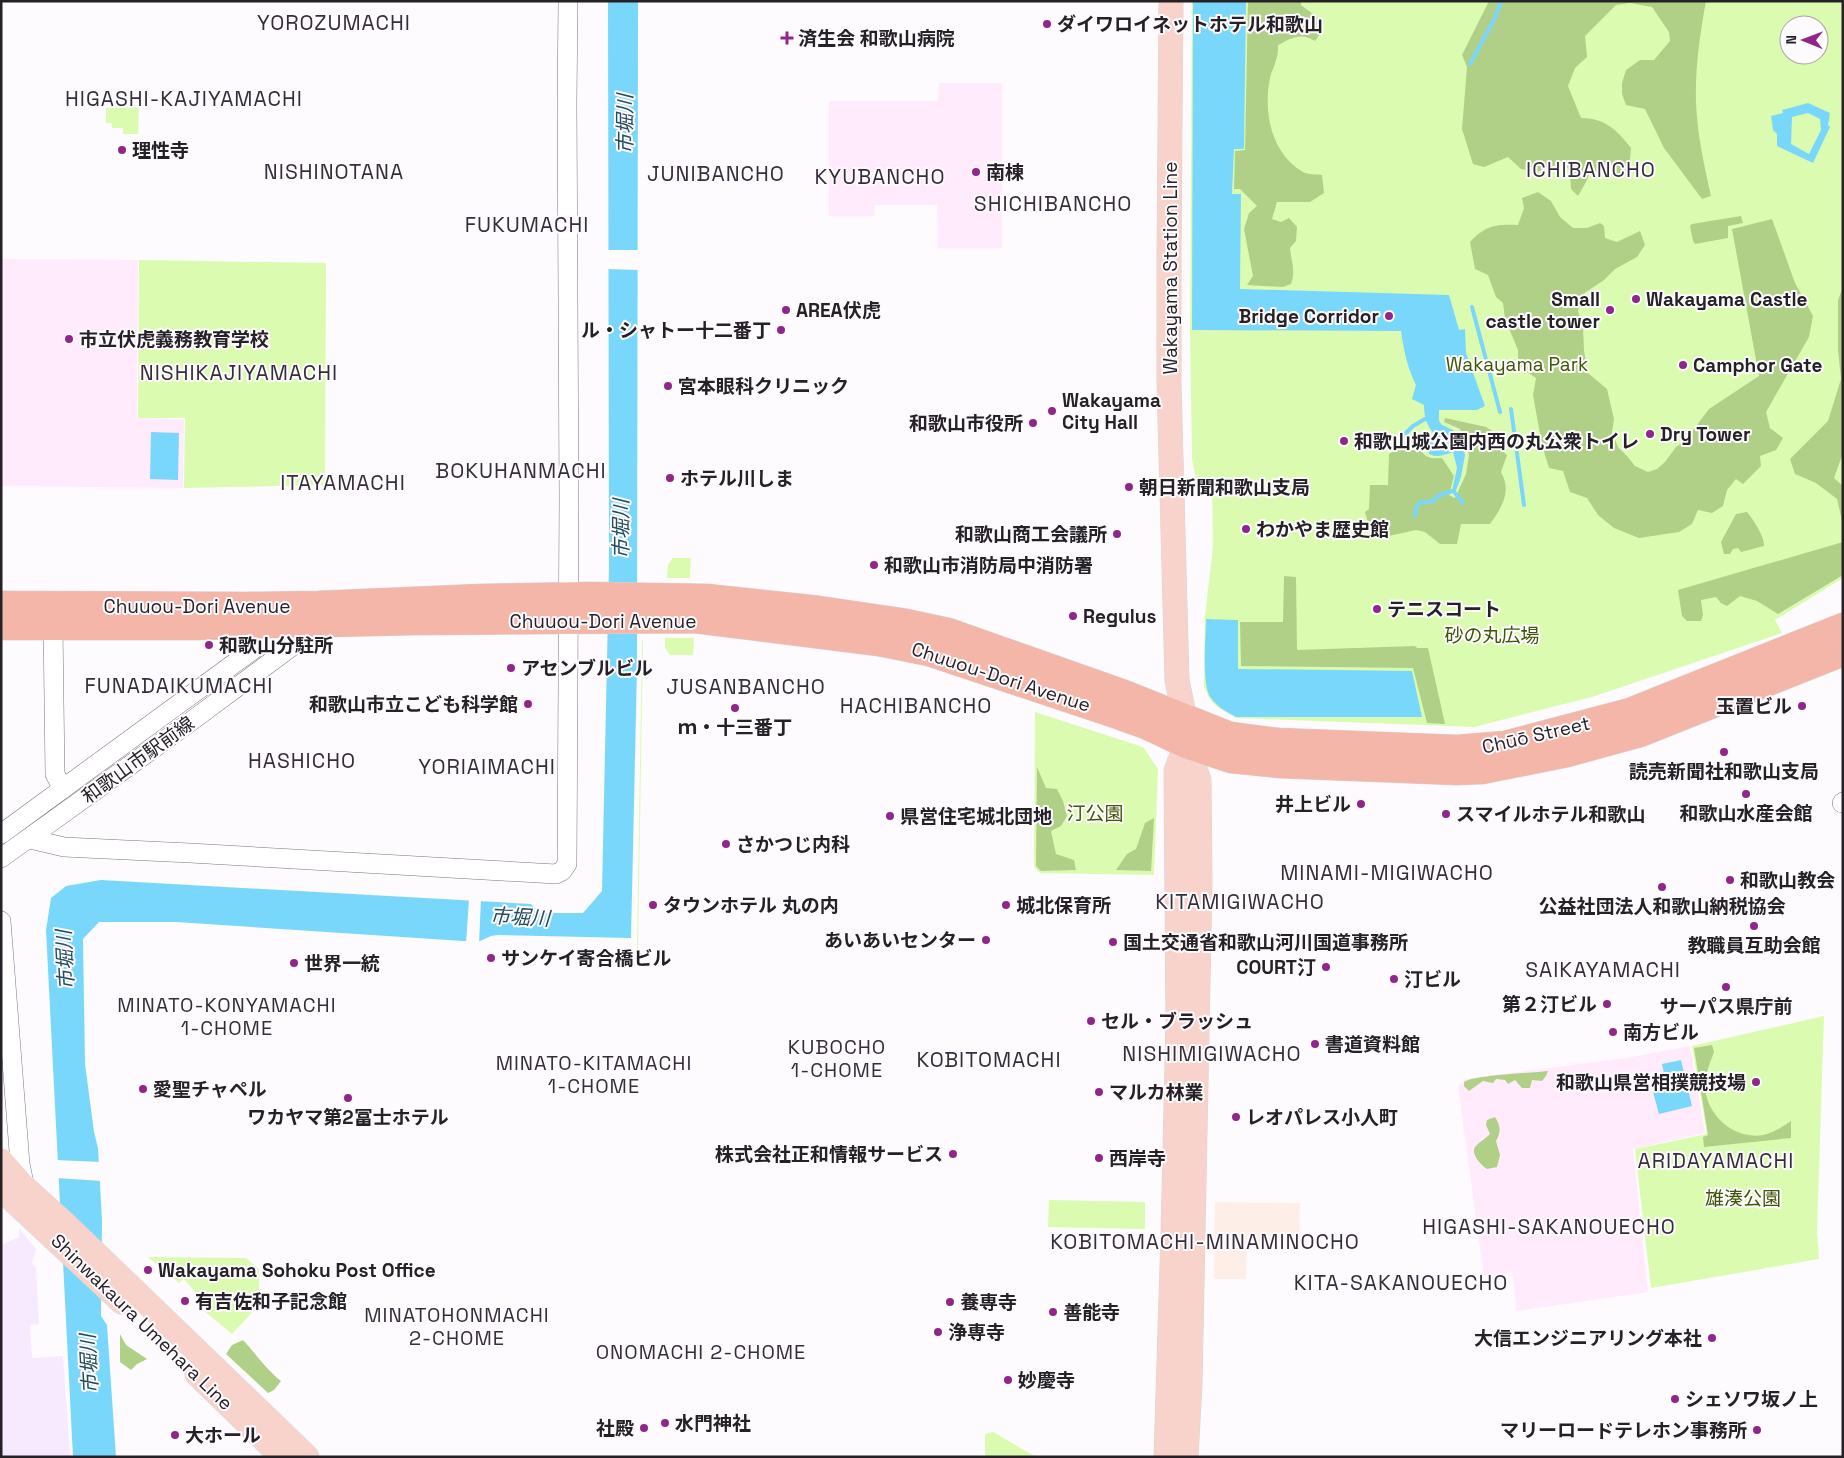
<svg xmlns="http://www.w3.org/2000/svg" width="1844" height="1458" viewBox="0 0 1844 1458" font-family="'Space Grotesk','Noto Sans JP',sans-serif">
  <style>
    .built { fill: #f7eafe }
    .education { fill: #ffebfb }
    .medical { fill: #fdefe7 }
    .green { fill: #dbfbb1; fill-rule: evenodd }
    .forest { fill: #b1d087 }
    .water { fill: #7ad7fc; fill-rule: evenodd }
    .pier { fill: #fdfbfe }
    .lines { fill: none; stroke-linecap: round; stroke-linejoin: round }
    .stream { stroke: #7ad7fc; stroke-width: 4 }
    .minor-casing { stroke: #7e7384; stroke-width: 20 }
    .major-casing { stroke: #d8d7d8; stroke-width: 25 }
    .highway-casing { stroke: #d8d7d8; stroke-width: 29 }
    .minor { stroke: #fff; stroke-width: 19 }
    .major { stroke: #f8d3cb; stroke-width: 24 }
    .highway { stroke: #f4b6a9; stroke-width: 28 }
    .poi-dot { fill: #91268a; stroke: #fdfbfe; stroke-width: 2 }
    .labels { text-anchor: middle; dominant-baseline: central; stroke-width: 4; stroke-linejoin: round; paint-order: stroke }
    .poi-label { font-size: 19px; font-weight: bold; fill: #252127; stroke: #fdfbfe; text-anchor: start }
    .street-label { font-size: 19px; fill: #252127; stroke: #fdfbfe }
    .park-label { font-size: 19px; fill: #3c5604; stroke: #fdfbfe }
    .water-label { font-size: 20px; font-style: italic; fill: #224c5b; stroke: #fdfbfe }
    .neighbourhood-label { font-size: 20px; letter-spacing: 1px; fill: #362d3b; stroke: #fdfbfe }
    .quarter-label { font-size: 21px; letter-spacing: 1px; fill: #362d3b; stroke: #fdfbfe }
  </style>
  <rect width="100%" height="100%" fill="#fdfbfe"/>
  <path class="built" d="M19,1228L36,1249L32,1263L36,1268L39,1324L30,1325L32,1358L63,1356L70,1457H1V1245L19,1237Z"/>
  <path class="education" d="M939,83H1002V248H938L937,205H875L874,216H829V101H938Z
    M1,259L138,260L137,418L184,419L183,488L1,486Z
    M1690,1046L1705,1133L1633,1149L1648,1292L1517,1311L1512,1272L1484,1276L1458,1086L1465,1079L1626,1058Z"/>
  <path class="medical" d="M1215,1202L1300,1203L1299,1245L1247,1244L1246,1279H1214Z"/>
  <path class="green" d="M1192,1H1843V578L1775,620L1782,633L1592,697L1474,727L1236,718L1216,706L1209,698L1204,687L1205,616L1213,547L1212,481L1196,480L1192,459L1190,331ZM1789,25H1819V55H1789Z
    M139,107L138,134H123V128H112V123H106V108Z
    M139,260L326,263L325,485L184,488L185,418H138Z
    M673,558H691L690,578H667L668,565Z
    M665,638H694L693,655H670L665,648Z
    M642,640H643L638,949H637Z
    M1035,712L1143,747L1158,769L1154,875L1040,873L1034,867Z
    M1824,1016L1817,1231L1819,1259L1651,1288L1635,1149L1707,1134L1692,1046Z
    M1049,1200L1145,1202V1229L1048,1227Z
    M148,1257L246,1258L259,1269V1305L232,1334L203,1310L205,1304L184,1279L179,1283Z
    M993,1432L1036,1457H985V1434Z"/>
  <path class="forest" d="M1248,1H1301V5L1322,21L1323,30L1315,41C1300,32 1292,38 1278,45C1278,50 1278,55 1276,60C1275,66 1271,72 1270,78C1263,111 1271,154 1303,172C1308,175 1316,174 1322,175L1324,193L1310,202H1277L1272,219L1281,222L1289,218L1297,227L1296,241L1290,248C1291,261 1296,270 1291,284L1283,287L1247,285L1253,276L1244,229L1249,213L1257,206L1240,189H1234L1235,151L1245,150Z
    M1489,1H1706C1700,34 1695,68 1696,101C1697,133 1704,165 1711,196L1702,199L1664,148L1645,109L1626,105L1622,94V83L1626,70L1640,60H1654L1670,41L1669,32L1652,7L1630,3L1616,5L1585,36L1587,57L1575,68L1568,86L1581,118C1605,118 1617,130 1631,148L1629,171L1613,176L1601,172L1591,171L1586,182L1578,196L1571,189L1570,173L1565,162L1537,172L1521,169L1508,157L1484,167L1473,164L1462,129L1467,67L1462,55Z
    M1538,192L1551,201L1560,217L1573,228H1587L1600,223L1604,226L1605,238L1617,242L1640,231L1645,245L1637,257L1615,269L1604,280L1583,294L1578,311L1583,326L1584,351L1588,373L1607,389L1614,419L1612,432L1618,447L1627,456L1635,466L1648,472L1657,469L1665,462L1676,447L1685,441L1709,409L1759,376L1732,229L1772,219L1795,283L1813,316L1809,337L1766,412L1770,428L1783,438L1776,450L1760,456L1761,466L1743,484L1736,479L1727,490L1723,506L1712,513L1698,510L1692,524L1679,532L1639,538L1614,528L1598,515L1587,498L1570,492L1563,471L1549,468L1542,445L1533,395L1536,378L1521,368L1518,360V350L1505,319L1503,303L1496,297L1488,275L1475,269L1470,242C1486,225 1496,224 1518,225L1524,208L1522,198Z
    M1741,216L1743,223L1728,226V238L1695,244L1693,241L1690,226L1692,224Z
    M1843,287V453L1834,478L1843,486V525L1837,499L1816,483L1795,474L1790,459L1828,421L1841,379L1838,350V300Z
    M1445,418L1486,427L1497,434V446L1507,455L1501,472C1512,492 1502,507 1490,524H1461L1457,544H1440L1425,532L1416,530L1375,539L1371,533L1365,512L1369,509L1370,485H1388L1389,454L1417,435C1420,452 1423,460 1442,458L1454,476L1449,495L1455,498L1466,474L1469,455L1464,436L1460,429L1444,422Z
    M1747,512C1753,519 1765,537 1764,546L1741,552L1738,548L1733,549L1730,554H1724L1721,542L1736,514Z
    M1843,542V575L1778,614L1757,601L1740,596L1727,606L1721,603L1716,597L1701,600L1703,615L1701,621H1687L1682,616L1678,590Z
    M1284,576L1296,577L1297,650L1415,646L1417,648H1428L1445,724L1427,723L1413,668L1241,666L1240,622H1283Z
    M1037,767L1046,788L1057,789L1063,801L1067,816L1061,826L1051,831L1056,854L1074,860L1076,870L1041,871L1036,866Z
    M1154,818L1151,871L1116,870L1127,854L1136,849L1145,823Z
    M1712,1045L1714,1052C1710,1063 1705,1074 1705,1086C1706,1115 1734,1140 1763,1135C1773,1133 1782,1127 1791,1121V1138L1704,1147L1703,1137L1708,1135L1694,1048Z
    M1548,1071L1546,1076L1542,1081L1532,1080L1530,1088H1522L1515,1080L1508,1084L1505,1080L1496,1079L1493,1083L1483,1081L1469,1091L1464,1086V1082C1475,1075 1531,1073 1548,1071Z
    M1495,1117C1501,1126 1501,1132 1496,1141L1500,1155L1497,1167L1487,1169C1481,1165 1468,1152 1477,1145C1481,1141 1485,1139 1490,1134L1486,1125L1487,1120Z
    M120,1334L126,1345L147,1359L137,1364L131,1370L120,1362Z
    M243,1340C256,1354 266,1369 281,1381L274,1390L268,1393L226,1354L232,1345Z"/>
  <path class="water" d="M608,1H638L637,668L631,938L498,935L491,936L480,941H463L176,922H99L83,939L85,1064L94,1132L98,1148L102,1220L101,1316L107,1325L116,1457H73L46,930L51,898L66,886L101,880L531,904L540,913H583L602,891L609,566Z
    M1193,1H1246L1244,149H1234L1232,194H1241L1240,289L1449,295L1459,330L1465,329L1466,353L1485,406L1477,410H1439V421L1442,425L1453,430L1459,435L1465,455L1461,477L1455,493L1452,491L1457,468L1453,452C1440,456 1430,461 1424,445L1428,440L1435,438L1436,435C1427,428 1424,417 1424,405L1412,399L1416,385C1407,367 1404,351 1401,331L1192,330Z
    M1808,103L1830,113L1828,125L1830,127L1813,163L1777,146V134L1773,130L1771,116L1783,113L1782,110ZM1808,113L1820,119L1821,130L1809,154L1791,144L1792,117Z
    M151,432L179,433L178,480L150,479Z
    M1206,619L1238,620V669L1412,671L1422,717H1236C1227,712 1217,707 1211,698C1201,685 1206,637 1206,619Z
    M1681,1060L1692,1106L1659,1114L1653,1092L1667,1088L1662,1064Z"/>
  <path class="pier" d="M606,250H639V270L606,269Z
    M469,899H481L479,944H466Z
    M55,1160L101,1162L102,1181L56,1178Z"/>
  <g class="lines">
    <path class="stream" d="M1470,64L1495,18L1501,1
      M1472,307L1500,412
      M1511,409L1524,505
      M1399,440L1413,426L1425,419
      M1463,445L1471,439L1479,437
      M1455,493L1463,503
      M1415,516L1416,508L1419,503L1433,501L1438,496L1452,491"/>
    <defs>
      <path id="minor" d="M53,626L55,774L63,789
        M1842,803L1843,802
        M1,834L288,624
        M30,839L64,847L190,853L556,874L562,871L567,864L569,498L567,103L568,1
        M1,858L186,725L322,624V622
        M1,921L20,1164L25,1188"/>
      <path id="major" d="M1171,1L1169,257V383L1177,680L1185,719L1186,744L1199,780L1200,882L1190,1384L1186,1457
        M1,1161L25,1188L64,1223L307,1457
        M1,1189L122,1302
        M197,1374L282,1457
        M1166,1457L1173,1234L1178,1022L1176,771L1186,744"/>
      <path id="highway" d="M1,605L247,606L318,605L481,598L588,596L707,598L819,610L901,622L948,632L1124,694L1230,736L1278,742L1457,749L1505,745L1630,712L1843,627
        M1,626H194L412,621L695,619L879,642L929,652L1112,713L1146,725L1186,744L1231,759L1280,764L1457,771L1482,770L1567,753L1640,733L1843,652"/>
    </defs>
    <use href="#minor" class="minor-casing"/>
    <use href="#major" class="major-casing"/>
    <use href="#highway" class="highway-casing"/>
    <use href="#minor" class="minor"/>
    <use href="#major" class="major"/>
    <use href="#highway" class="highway"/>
  </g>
  <g class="poi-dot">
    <circle cx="1047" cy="24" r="5"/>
    <path d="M784.5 30.5h5v5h5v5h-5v5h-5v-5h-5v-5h5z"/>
    <circle cx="122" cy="150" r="5"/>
    <circle cx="976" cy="172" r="5"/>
    <circle cx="1636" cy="299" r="5"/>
    <circle cx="786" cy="310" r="5"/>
    <circle cx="1610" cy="310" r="5"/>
    <circle cx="1389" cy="316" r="5"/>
    <circle cx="781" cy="330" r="5"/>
    <circle cx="69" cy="339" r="5"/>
    <circle cx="1683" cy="365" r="5"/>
    <circle cx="668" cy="386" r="5"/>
    <circle cx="1052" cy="411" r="5"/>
    <circle cx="1033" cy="423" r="5"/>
    <circle cx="1650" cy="434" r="5"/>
    <circle cx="1344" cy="441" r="5"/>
    <circle cx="670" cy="478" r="5"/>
    <circle cx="1129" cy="487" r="5"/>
    <circle cx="1246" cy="529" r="5"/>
    <circle cx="1117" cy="534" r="5"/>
    <circle cx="874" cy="565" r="5"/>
    <circle cx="1377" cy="609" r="5"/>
    <circle cx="1073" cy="616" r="5"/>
    <circle cx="209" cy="645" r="5"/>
    <circle cx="511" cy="668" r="5"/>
    <circle cx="528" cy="704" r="5"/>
    <circle cx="1802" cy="706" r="5"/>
    <circle cx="735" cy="708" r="5"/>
    <circle cx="1724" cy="752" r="5"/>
    <circle cx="1746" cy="794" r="5"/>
    <circle cx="1361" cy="804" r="5"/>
    <circle cx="1446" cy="814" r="5"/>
    <circle cx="890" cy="816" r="5"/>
    <circle cx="726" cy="844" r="5"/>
    <circle cx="1730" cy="880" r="5"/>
    <circle cx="1662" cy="887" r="5"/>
    <circle cx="653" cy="905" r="5"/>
    <circle cx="1006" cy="905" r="5"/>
    <circle cx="1754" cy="926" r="5"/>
    <circle cx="986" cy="940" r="5"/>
    <circle cx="1113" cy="942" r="5"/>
    <circle cx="491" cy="958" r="5"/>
    <circle cx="294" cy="963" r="5"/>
    <circle cx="1326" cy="967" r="5"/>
    <circle cx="1394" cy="979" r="5"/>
    <circle cx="1726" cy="987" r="5"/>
    <circle cx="1607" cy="1004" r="5"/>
    <circle cx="1091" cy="1021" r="5"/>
    <circle cx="1613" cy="1032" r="5"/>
    <circle cx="1315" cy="1044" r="5"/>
    <circle cx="1756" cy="1082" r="5"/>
    <circle cx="143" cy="1089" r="5"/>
    <circle cx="1099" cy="1092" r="5"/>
    <circle cx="348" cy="1098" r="5"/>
    <circle cx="1236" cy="1117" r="5"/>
    <circle cx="953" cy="1154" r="5"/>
    <circle cx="1099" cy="1158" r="5"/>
    <circle cx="148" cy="1270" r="5"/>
    <circle cx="185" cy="1301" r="5"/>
    <circle cx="950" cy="1302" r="5"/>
    <circle cx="1053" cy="1312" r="5"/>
    <circle cx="938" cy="1332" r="5"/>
    <circle cx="1712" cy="1338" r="5"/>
    <circle cx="1008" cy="1380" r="5"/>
    <circle cx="1675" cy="1399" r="5"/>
    <circle cx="665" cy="1423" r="5"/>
    <circle cx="644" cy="1428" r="5"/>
    <circle cx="1757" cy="1430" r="5"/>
    <circle cx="175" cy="1435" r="5"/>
  </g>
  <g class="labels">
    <g class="poi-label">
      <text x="1057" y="24">ダイワロイネットホテル和歌山</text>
      <text x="798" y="38">済生会 和歌山病院</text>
      <text x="132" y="150">理性寺</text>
      <text x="986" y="172">南棟</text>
      <text x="1600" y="299" text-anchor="end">Small<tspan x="1600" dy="22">castle tower</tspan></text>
      <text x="1646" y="299">Wakayama Castle</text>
      <text x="796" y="310">AREA伏虎</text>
      <text x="1379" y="316" text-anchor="end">Bridge Corridor</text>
      <text x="771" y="330" text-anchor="end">ル・シャトー十二番丁</text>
      <text x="79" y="339">市立伏虎義務教育学校</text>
      <text x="1693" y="365">Camphor Gate</text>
      <text x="678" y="386">宮本眼科クリニック</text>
      <text x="1062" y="400">Wakayama<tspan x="1062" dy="22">City Hall</tspan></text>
      <text x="1023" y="423" text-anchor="end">和歌山市役所</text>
      <text x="1660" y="434">Dry Tower</text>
      <text x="1354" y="441">和歌山城公園内西の丸公衆トイレ</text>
      <text x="680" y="478">ホテル川しま</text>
      <text x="1139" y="487">朝日新聞和歌山支局</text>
      <text x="1256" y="529">わかやま歴史館</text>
      <text x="1107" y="534" text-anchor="end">和歌山商工会議所</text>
      <text x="884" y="565">和歌山市消防局中消防署</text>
      <text x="1387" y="609">テニスコート</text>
      <text x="1083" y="616">Regulus</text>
      <text x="219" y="645">和歌山分駐所</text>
      <text x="521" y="668">アセンブルビル</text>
      <text x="518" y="704" text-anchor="end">和歌山市立こども科学館</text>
      <text x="1792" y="706" text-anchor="end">玉置ビル</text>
      <text x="735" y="727" text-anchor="middle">ｍ・十三番丁</text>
      <text x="1724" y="771" text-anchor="middle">読売新聞社和歌山支局</text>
      <text x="1351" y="804" text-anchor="end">井上ビル</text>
      <text x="1746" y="813" text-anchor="middle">和歌山水産会館</text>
      <text x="1456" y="814">スマイルホテル和歌山</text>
      <text x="900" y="816">県営住宅城北団地</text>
      <text x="736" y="844">さかつじ内科</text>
      <text x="1740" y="880">和歌山教会</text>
      <text x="663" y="905">タウンホテル 丸の内</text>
      <text x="1016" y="905">城北保育所</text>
      <text x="1662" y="906" text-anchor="middle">公益社団法人和歌山納税協会</text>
      <text x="976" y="940" text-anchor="end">あいあいセンター</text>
      <text x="1123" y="942">国土交通省和歌山河川国道事務所</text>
      <text x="1754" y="945" text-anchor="middle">教職員互助会館</text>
      <text x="501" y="958">サンケイ寄合橋ビル</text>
      <text x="304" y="963">世界一統</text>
      <text x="1316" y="967" text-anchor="end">COURT汀</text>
      <text x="1404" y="979">汀ビル</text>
      <text x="1597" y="1004" text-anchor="end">第２汀ビル</text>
      <text x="1726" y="1006" text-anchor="middle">サーパス県庁前</text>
      <text x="1101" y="1021">セル・ブラッシュ</text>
      <text x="1623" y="1032">南方ビル</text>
      <text x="1325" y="1044">書道資料館</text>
      <text x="1746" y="1082" text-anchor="end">和歌山県営相撲競技場</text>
      <text x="153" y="1089">愛聖チャペル</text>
      <text x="1109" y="1092">マルカ林業</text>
      <text x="348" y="1117" text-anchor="middle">ワカヤマ第2冨士ホテル</text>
      <text x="1246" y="1117">レオパレス小人町</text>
      <text x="943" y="1154" text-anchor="end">株式会社正和情報サービス</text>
      <text x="1109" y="1158">西岸寺</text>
      <text x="158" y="1270">Wakayama Sohoku Post Office</text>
      <text x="195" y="1301">有吉佐和子記念館</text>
      <text x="960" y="1302">養専寺</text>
      <text x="1063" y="1312">善能寺</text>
      <text x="948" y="1332">浄専寺</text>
      <text x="1702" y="1338" text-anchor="end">大信エンジニアリング本社</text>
      <text x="1018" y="1380">妙慶寺</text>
      <text x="1685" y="1399">シェソワ坂ノ上</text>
      <text x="675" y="1423">水門神社</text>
      <text x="634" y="1428" text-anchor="end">社殿</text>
      <text x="1747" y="1430" text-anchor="end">マリーロードテレホン事務所</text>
      <text x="185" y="1435">大ホール</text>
    </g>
    <g class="street-label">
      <text transform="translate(1170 268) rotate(-90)">Wakayama Station Line</text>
      <text x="197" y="606">Chuuou-Dori Avenue</text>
      <text x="603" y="621">Chuuou-Dori Avenue</text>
      <text transform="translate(1001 677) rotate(18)">Chuuou-Dori Avenue</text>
      <text transform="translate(1536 735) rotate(-13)">Chūō Street</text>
      <text transform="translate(138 760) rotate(-36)">和歌山市駅前線</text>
      <text transform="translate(142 1322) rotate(44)">Shinwakaura Umehara Line</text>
    </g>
    <g class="park-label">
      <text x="1517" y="364">Wakayama Park</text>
      <text x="1492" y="635">砂の丸広場</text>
      <text x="1095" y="813">汀公園</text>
      <text x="1743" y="1198">雄湊公園</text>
    </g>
    <g class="water-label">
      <text transform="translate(625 124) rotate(-90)">市堀川</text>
      <text transform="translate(621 529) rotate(-90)">市堀川</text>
      <text transform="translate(520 917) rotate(3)">市堀川</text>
      <text transform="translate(65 960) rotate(-93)">市堀川</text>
      <text transform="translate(89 1364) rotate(-93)">市堀川</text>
    </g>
    <g class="neighbourhood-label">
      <text x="227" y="1005">MINATO-KONYAMACHI<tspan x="227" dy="23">1-CHOME</tspan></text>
      <text x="837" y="1047">KUBOCHO<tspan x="837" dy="23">1-CHOME</tspan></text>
      <text x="594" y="1063">MINATO-KITAMACHI<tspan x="594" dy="23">1-CHOME</tspan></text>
      <text x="457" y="1315">MINATOHONMACHI<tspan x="457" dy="23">2-CHOME</tspan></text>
      <text x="701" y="1352">ONOMACHI 2-CHOME</text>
    </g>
    <g class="quarter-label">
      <text x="334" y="22">YOROZUMACHI</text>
      <text x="184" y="98">HIGASHI-KAJIYAMACHI</text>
      <text x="1591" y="169">ICHIBANCHO</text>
      <text x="334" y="171">NISHINOTANA</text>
      <text x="716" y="173">JUNIBANCHO</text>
      <text x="880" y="176">KYUBANCHO</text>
      <text x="1053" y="203">SHICHIBANCHO</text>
      <text x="527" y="224">FUKUMACHI</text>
      <text x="239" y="372">NISHIKAJIYAMACHI</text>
      <text x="521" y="470">BOKUHANMACHI</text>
      <text x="343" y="482">ITAYAMACHI</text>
      <text x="179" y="685">FUNADAIKUMACHI</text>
      <text x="746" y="686">JUSANBANCHO</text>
      <text x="916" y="705">HACHIBANCHO</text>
      <text x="302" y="760">HASHICHO</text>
      <text x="487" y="766">YORIAIMACHI</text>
      <text x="1387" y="872">MINAMI-MIGIWACHO</text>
      <text x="1240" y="901">KITAMIGIWACHO</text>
      <text x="1603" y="969">SAIKAYAMACHI</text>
      <text x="1212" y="1053">NISHIMIGIWACHO</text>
      <text x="989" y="1059">KOBITOMACHI</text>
      <text x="1716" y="1160">ARIDAYAMACHI</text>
      <text x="1549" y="1226">HIGASHI-SAKANOUECHO</text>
      <text x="1205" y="1241">KOBITOMACHI-MINAMINOCHO</text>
      <text x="1401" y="1282">KITA-SAKANOUECHO</text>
    </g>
  </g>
  <rect width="1844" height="1458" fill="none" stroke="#252127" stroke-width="5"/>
  <g transform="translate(1804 40) rotate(271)"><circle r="24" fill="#fdfbfe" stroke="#a7a4a8"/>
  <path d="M0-4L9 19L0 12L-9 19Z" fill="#91268a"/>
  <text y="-8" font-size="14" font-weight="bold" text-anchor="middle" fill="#252127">N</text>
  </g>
</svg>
